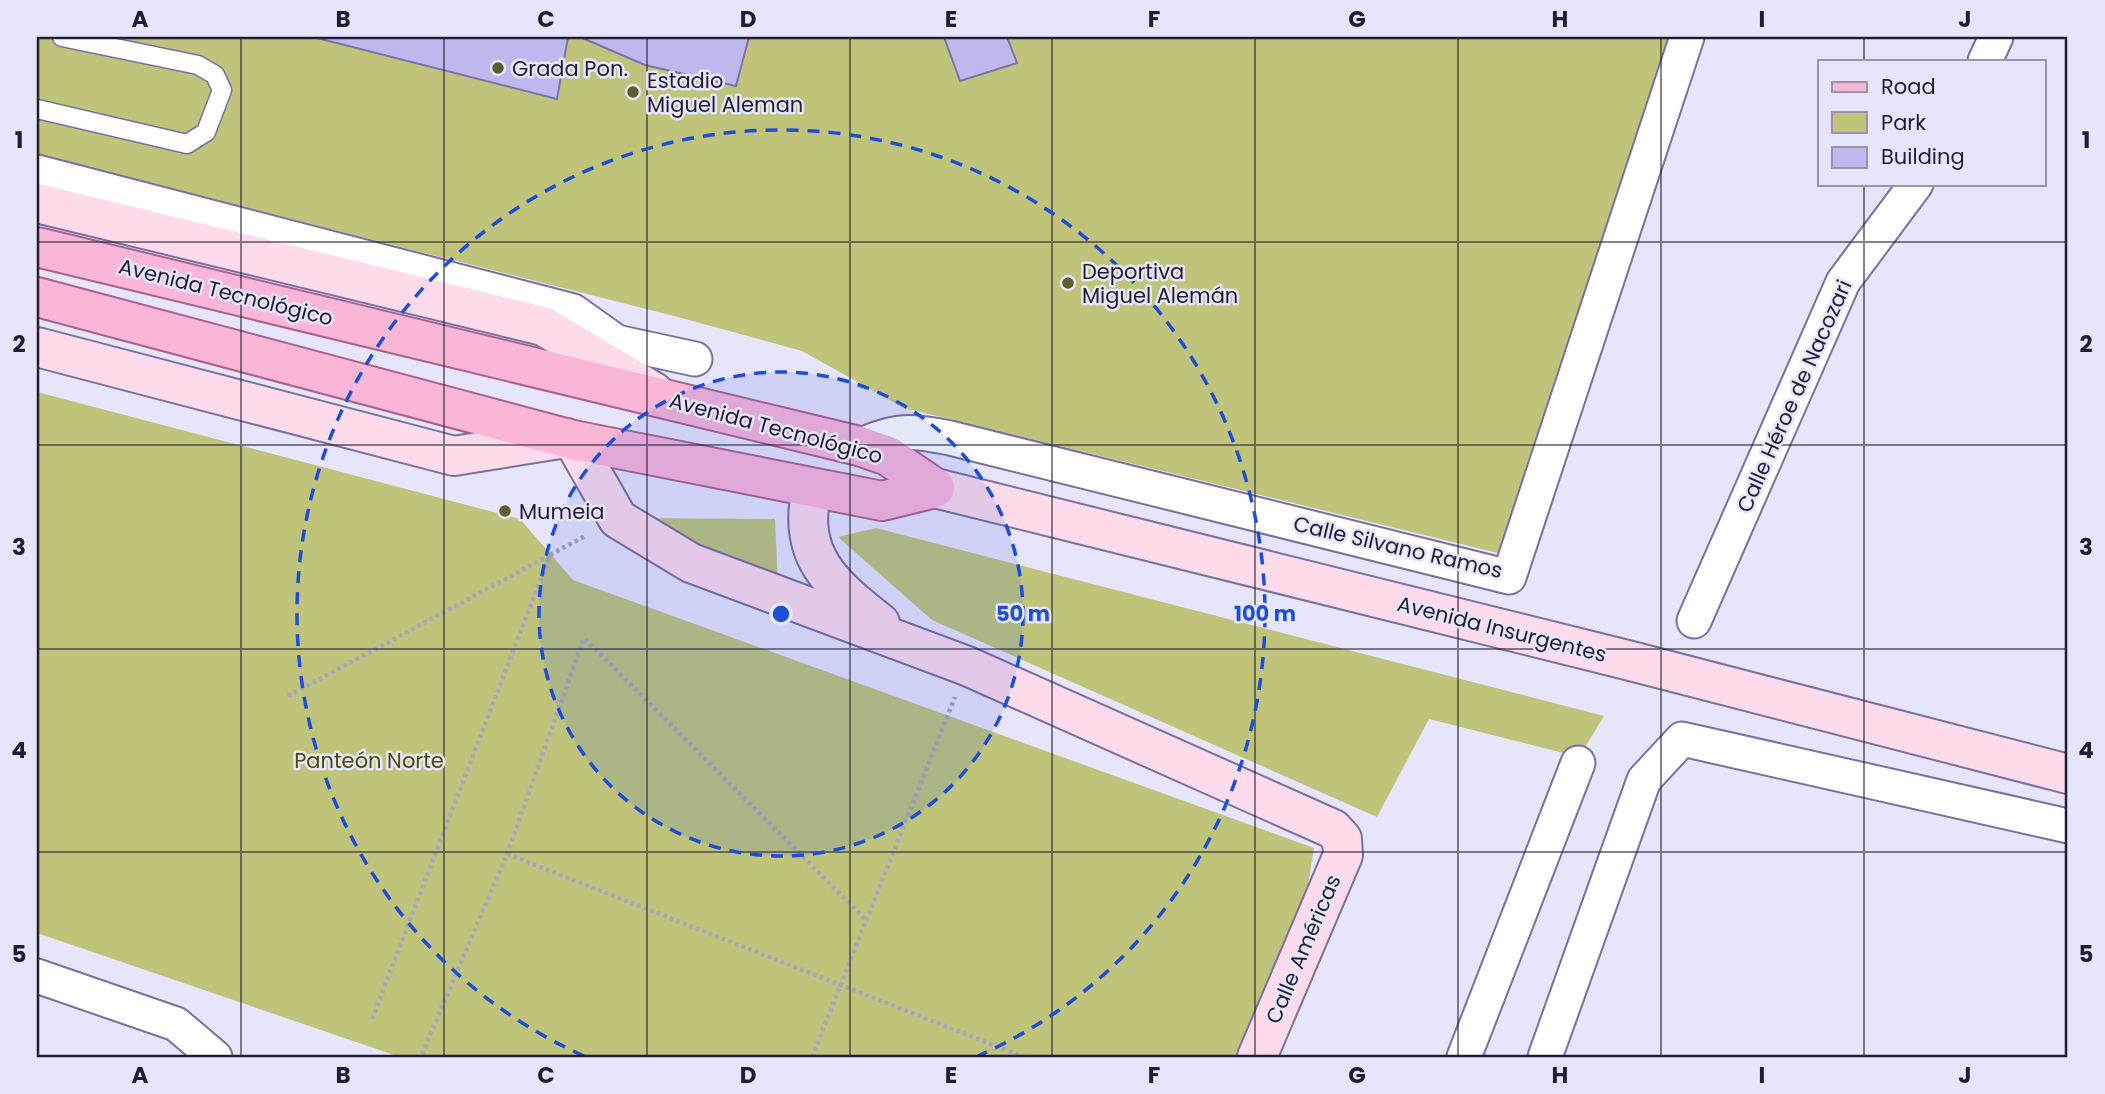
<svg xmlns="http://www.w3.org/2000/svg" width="2105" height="1094" viewBox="0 0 2105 1094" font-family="Poppins,sans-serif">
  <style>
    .green { fill: #c0c47a }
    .building { fill: #bfb8ee; stroke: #7c74a6; stroke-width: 2 }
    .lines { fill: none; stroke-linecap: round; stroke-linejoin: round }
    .lane-casing { stroke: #7870a2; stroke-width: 21 }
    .street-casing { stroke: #7870a2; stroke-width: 37 }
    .secondary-casing { stroke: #7870a2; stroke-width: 42 }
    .primary-casing { stroke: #ac618c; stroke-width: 42 }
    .path { stroke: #a7a5ba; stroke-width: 4.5; stroke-dasharray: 3.5 3.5; stroke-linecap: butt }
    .lane { stroke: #fff; stroke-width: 18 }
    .street { stroke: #fff; stroke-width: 33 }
    .secondary { stroke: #fddbeb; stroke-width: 38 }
    .primary { stroke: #fab6d7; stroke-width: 38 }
    .grid { fill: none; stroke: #201d31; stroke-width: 2; stroke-opacity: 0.55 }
    .ring { fill: none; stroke: #1d4ed8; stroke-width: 3.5; stroke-dasharray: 12 9 }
    .poi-dot { fill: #5c5e2b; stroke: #e7e5fb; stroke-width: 2.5 }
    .labels { text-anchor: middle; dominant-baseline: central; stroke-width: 5; stroke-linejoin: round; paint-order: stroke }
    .poi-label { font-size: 21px; fill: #201d31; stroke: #e7e5fb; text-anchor: start }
    .street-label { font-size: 21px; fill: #201d31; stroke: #e7e5fb }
    .park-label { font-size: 21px; fill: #4c4d00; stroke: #e7e5fb }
    .centre { fill: #1d4ed8; stroke: #e7e5fb; stroke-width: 3.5 }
    .ring-label { font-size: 21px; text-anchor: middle; font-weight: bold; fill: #1d4ed8; stroke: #e7e5fb; stroke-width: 5; stroke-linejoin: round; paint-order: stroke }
    .neatline { fill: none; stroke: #201d31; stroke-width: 2.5 }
    .grid-label { font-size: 23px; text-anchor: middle; font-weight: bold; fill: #201d31 }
  </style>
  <rect width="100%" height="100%" fill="#e7e5fb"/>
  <path class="green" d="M37,37H1672L1502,554L904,408L802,351L678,317L37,155Z
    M37,392L520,519L573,580L1314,848L1298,947L1243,1057H400L37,933Z
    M627,518L775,519L778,586Z
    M876,528L1604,716L1579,757L1429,719L1377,817L932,620L838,537Z"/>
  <path class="building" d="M313,37H568L557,99Z
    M580,37H749L736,86L645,65Z
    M944,37H1007L1017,63L960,81Z"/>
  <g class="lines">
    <defs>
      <path id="lane" d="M37,109L187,144L206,132L222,90L215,75L198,65L62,37"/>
      <path id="street" d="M1985,61L1996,37
        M37,172L573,311L618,343
        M598,338L695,359
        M859,446C896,429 911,430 950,438L1509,577L1687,37
        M1694,621L1843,282L1916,184
        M37,976L176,1024L215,1057
        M1464,1057L1578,763
        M1545,1057L1644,780L1682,739L2068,826"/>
      <path id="secondary" d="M37,203L543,326L654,392
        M37,347L454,456L566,438
        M573,440L618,519L691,563L967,666L1333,829L1342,839L1343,855L1257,1057
        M935,488L1627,660L2068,774
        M812,489C796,556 832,585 880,623"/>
      <path id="primary" d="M37,247L859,446L888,456L935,488
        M37,297L573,440L882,501L935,488"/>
    </defs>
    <use href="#lane" class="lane-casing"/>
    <use href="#street" class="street-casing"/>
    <use href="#secondary" class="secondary-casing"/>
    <use href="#primary" class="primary-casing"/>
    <path class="path" d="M288,696L550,555
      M507,854L1024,1057
      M372,1019L550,555L587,535
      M422,1054L507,854L584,638L866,920
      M812,1057L955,697"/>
    <use href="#lane" class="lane"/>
    <use href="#street" class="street"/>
    <use href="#secondary" class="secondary"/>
    <use href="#primary" class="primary"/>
  </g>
  <path class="grid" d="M241,37V1057M444,37V1057M647,37V1057M850,37V1057M1052,37V1057M1255,37V1057M1458,37V1057M1661,37V1057M1864,37V61M1864,184V1057M37,242H2068M37,445H2068M37,649H2068M37,852H2068"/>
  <circle cx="781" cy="614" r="242" fill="#1d4ed8" fill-opacity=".12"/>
  <g class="ring">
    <circle cx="781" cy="614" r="242"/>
    <path d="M584 1056A484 484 0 1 1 978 1056"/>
  </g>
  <g class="poi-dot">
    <circle cx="498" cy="68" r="7"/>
    <circle cx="633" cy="92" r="7"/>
    <circle cx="1068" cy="283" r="7"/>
    <circle cx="505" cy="511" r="7"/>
  </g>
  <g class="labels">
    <g class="poi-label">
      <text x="512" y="68">Grada Pon.</text>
      <text x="647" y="80">Estadio<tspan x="647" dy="24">Miguel Aleman</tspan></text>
      <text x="1082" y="271">Deportiva<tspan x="1082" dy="24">Miguel Alemán</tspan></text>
      <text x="519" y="511">Mumeia</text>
    </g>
    <g class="street-label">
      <text transform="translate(226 292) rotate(14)">Avenida Tecnológico</text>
      <text transform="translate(1794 396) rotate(-66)">Calle Héroe de Nacozari</text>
      <text transform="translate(776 428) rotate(15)">Avenida Tecnológico</text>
      <text transform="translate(1398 547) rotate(13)">Calle Silvano Ramos</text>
      <text transform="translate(1502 629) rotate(14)">Avenida Insurgentes</text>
      <text transform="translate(1303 949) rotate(-67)">Calle Américas</text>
    </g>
    <g class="park-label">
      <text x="369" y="760">Panteón Norte</text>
    </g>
  </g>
  <circle cx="781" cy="614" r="10" class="centre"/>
  <g class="ring-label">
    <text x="1023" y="621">50 m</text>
    <text x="1265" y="621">100 m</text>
  </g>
  <rect width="2105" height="1094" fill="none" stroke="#e7e5fb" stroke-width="77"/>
  <rect x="1818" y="60" width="228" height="126" fill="#e7e5fb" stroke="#9795aa" stroke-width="2"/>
  <rect x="1832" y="82" width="35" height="10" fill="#fab6d7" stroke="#9795aa" stroke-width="2"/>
  <text x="1881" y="94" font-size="21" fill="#201d31">Road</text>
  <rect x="1832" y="112" width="35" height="21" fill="#c0c47a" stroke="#9795aa" stroke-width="2"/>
  <text x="1881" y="130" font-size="21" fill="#201d31">Park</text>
  <rect x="1832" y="147" width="35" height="21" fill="#bfb8ee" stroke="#9795aa" stroke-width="2"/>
  <text x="1881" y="164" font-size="21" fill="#201d31">Building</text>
  <rect x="38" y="38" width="2028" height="1018" class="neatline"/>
  <g class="grid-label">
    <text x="140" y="27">A</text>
    <text x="343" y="27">B</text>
    <text x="546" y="27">C</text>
    <text x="748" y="27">D</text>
    <text x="951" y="27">E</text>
    <text x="1154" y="27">F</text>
    <text x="1357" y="27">G</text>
    <text x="1560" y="27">H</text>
    <text x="1762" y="27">I</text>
    <text x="1965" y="27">J</text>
    <text x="19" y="148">1</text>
    <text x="2086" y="148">1</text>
    <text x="19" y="352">2</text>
    <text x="2086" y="352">2</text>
    <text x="19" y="555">3</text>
    <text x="2086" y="555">3</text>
    <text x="19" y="758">4</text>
    <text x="2086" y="758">4</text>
    <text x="19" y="962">5</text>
    <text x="2086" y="962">5</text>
    <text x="140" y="1083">A</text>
    <text x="343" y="1083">B</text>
    <text x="546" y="1083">C</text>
    <text x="748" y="1083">D</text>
    <text x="951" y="1083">E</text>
    <text x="1154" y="1083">F</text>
    <text x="1357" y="1083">G</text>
    <text x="1560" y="1083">H</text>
    <text x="1762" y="1083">I</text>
    <text x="1965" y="1083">J</text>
  </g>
</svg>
